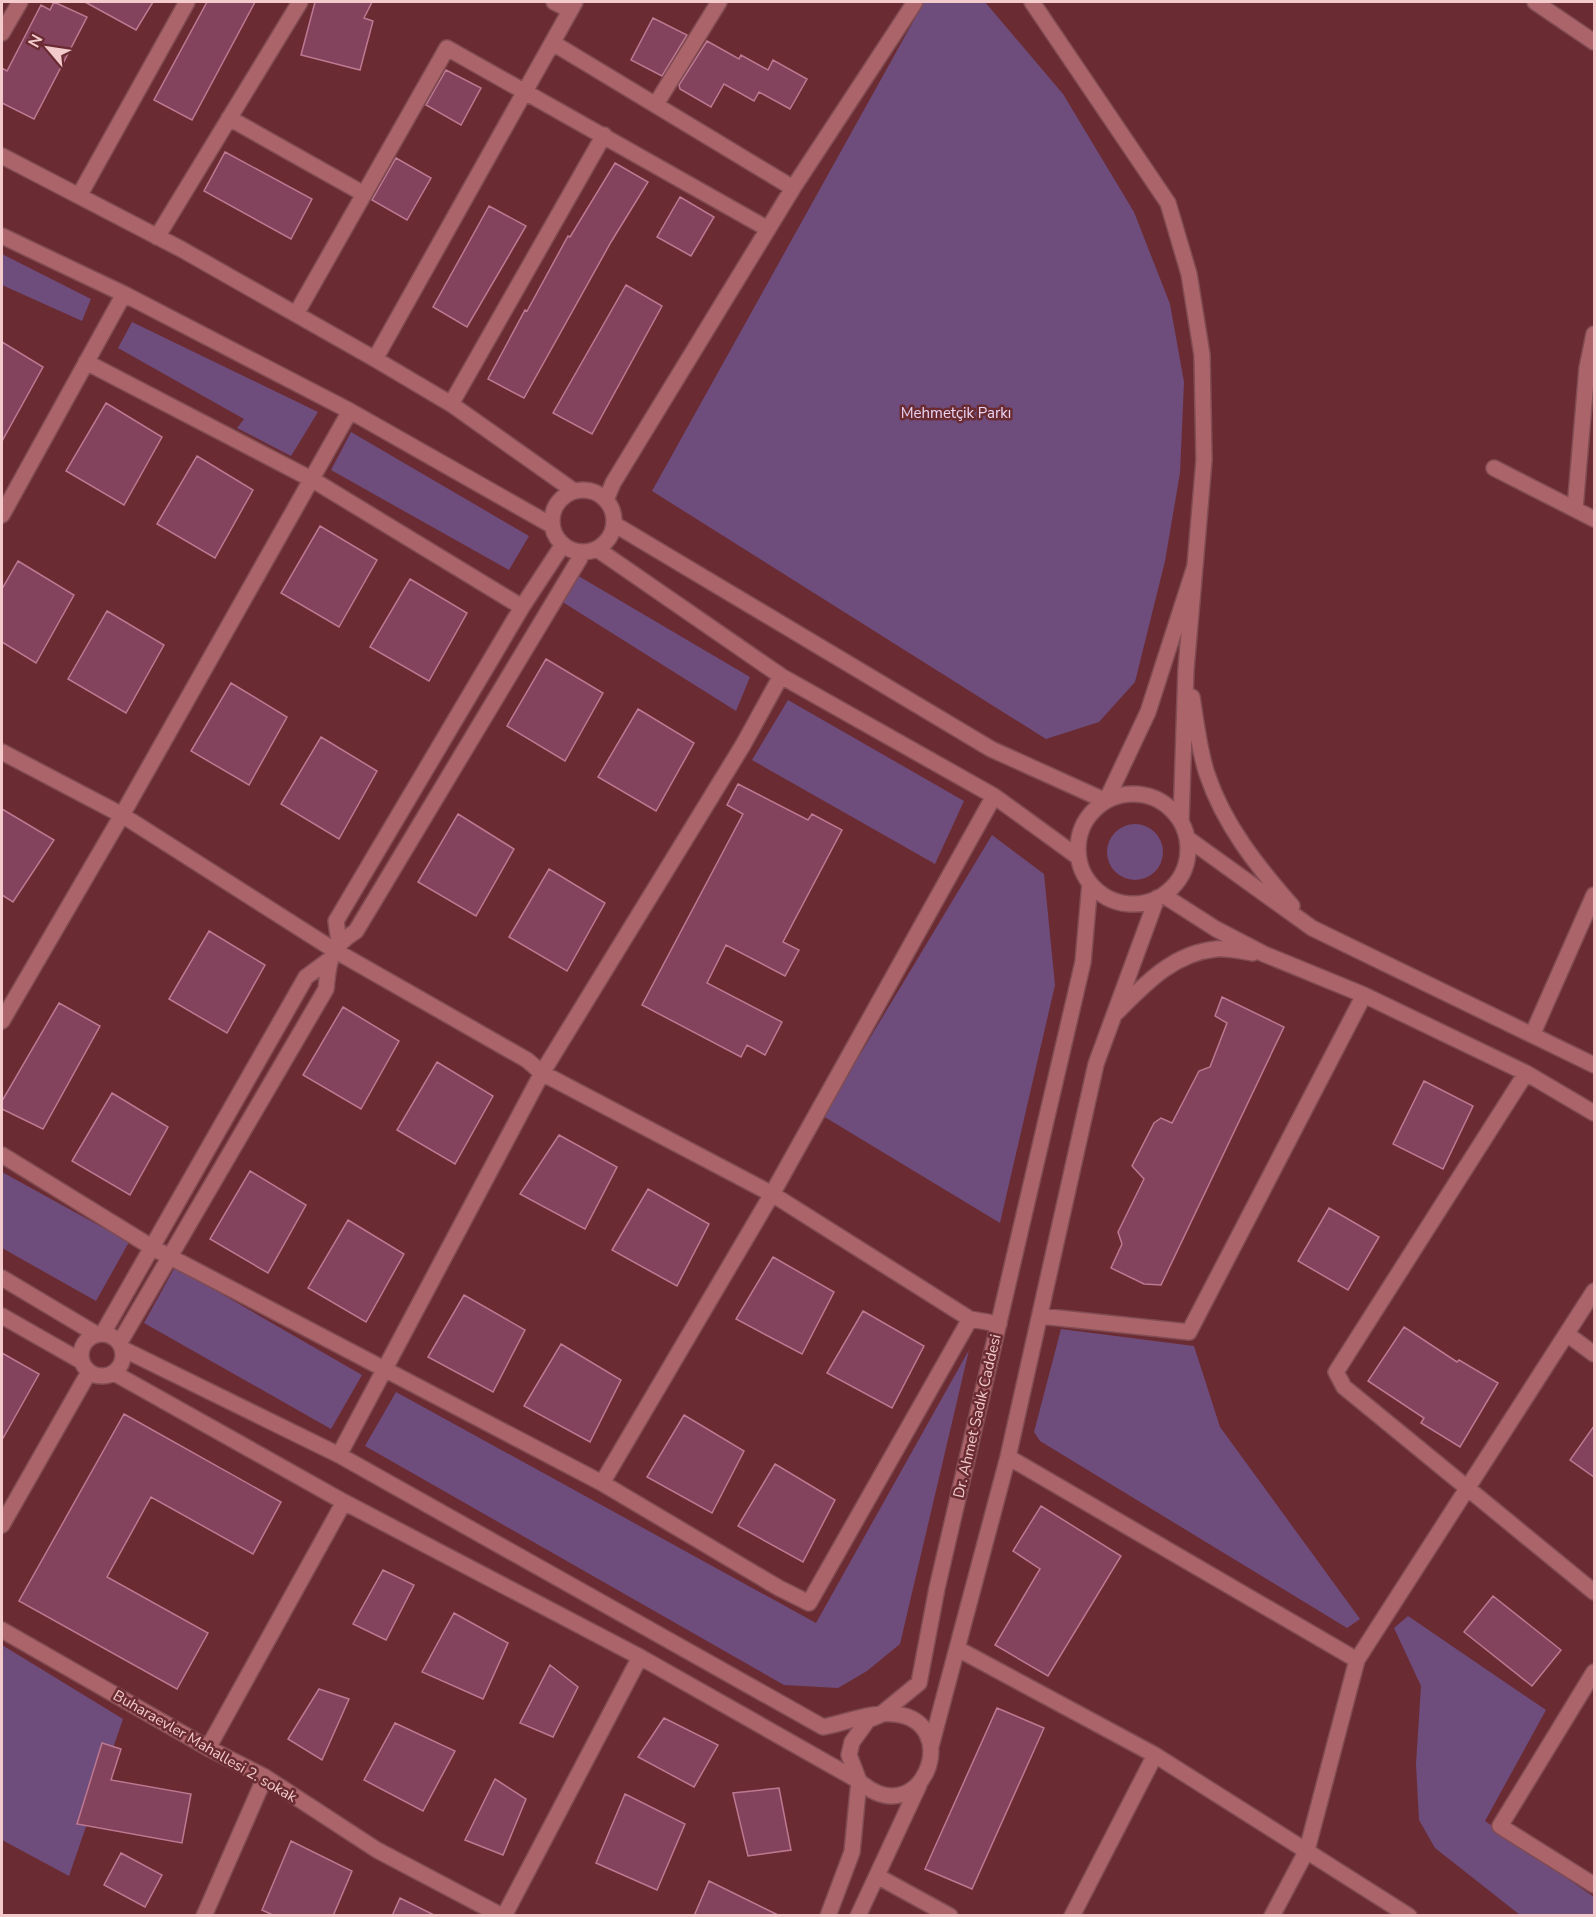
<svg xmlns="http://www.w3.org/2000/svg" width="1596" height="1917" viewBox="0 0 1596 1917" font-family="'Nunito Sans',sans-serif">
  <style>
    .green { fill: #6e4c7c }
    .building { fill: #84435d; stroke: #bd7992; stroke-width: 1.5 }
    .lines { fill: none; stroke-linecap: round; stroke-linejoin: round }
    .minor-casing { stroke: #814c53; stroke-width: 18 }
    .minor { stroke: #ab656a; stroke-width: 15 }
    .labels { text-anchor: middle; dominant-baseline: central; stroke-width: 5; stroke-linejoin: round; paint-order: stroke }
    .park-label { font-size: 15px; fill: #ebd4f4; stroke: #6a2c32 }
    .street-label { font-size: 15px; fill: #f3cbcc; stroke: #6a2c32 }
  </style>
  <rect width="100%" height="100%" fill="#6a2c32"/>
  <path class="green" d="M924,2H985L1063,94L1134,212L1170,304L1184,382L1180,473L1165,561L1135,682L1099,722L1046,739L652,491Z
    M2,254L91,299L82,321L2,285Z
    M132,322L318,412L291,456L237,428L244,419L118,348Z
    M351,432L529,536L509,570L331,470Z
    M575,574L750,677L736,711L561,601Z
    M788,700L964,801L935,864L752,760Z
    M1107 852a28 28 0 1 1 56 0a28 28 0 1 1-56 0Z
    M992,835L1044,874L1055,985L1000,1223L823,1116Z
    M2,1172L129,1242L96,1301L2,1248Z
    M175,1267L362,1375L331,1429L144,1323Z
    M1061,1329L1194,1346L1220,1427L1360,1619L1347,1628L1040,1441L1034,1432Z
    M969,1350L900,1644L867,1671L838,1688L784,1685L365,1446L396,1392L816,1623Z
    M1408,1616L1546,1710L1485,1821L1594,1897V1915H1520L1435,1848L1419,1820L1416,1764L1421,1686L1394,1628Z
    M2,1645L123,1719L69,1876L2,1840Z"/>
  <path class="building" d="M54,2L87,17L34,119L2,103V68L7,71L41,5L50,10Z
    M85,2H153L136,30Z
    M207,2H255L192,120L154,100Z
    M315,2H372L364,18L373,21L360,70L301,55Z
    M653,18L687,35L662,76L631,60Z
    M707,41L739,59L741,55L768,70L773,60L807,79L790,109L759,92L754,101L724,84L711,107L680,89L679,85Z
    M446,70L481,88L461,125L426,105Z
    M225,152L312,199L291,239L204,191Z
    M396,158L431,178L407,220L372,200Z
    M615,163L648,182L611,242L524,398L488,379L525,310L527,311L568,236L570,237Z
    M680,197L714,217L691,256L657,237Z
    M489,206L526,226L467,327L433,307Z
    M626,285L662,306L592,434L553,413Z
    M2,342L43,367L2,441Z
    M106,403L162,437L124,505L66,471Z
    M197,456L253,490L215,558L157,524Z
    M320,526L377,560L339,627L281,593Z
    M18,561L74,595L36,663L2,642V589Z
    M410,579L467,613L429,681L370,647Z
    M107,611L164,645L126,713L68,679Z
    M546,659L603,693L565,761L507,726Z
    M231,683L287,717L249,785L191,751Z
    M638,709L694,743L656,811L598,777Z
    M321,737L377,771L339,839L281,804Z
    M738,784L808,820L812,814L842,830L783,942L799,950L785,976L726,945L707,983L782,1022L765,1055L747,1045L741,1057L642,1005L743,814L727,805Z
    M2,809L54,840L13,902L2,895Z
    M458,814L514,849L476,916L418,882Z
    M549,869L605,903L567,971L509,937Z
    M209,931L265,965L227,1033L169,999Z
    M1222,997L1284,1027L1161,1285L1144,1284L1111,1268L1122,1244L1118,1232L1144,1179L1132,1166L1154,1123L1161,1118L1172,1123L1199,1071L1210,1067L1227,1023L1215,1016Z
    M59,1003L100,1026L43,1129L2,1109V1101Z
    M343,1007L399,1041L361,1109L303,1075Z
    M437,1062L493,1096L455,1164L397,1130Z
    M1424,1081L1473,1106L1443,1169L1393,1144Z
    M112,1093L168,1127L130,1195L72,1161Z
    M559,1135L617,1167L585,1229L520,1194Z
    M250,1171L306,1205L268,1273L210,1239Z
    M648,1189L709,1224L677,1286L612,1250Z
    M1329,1208L1379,1237L1348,1290L1298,1261Z
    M348,1220L404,1254L366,1322L308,1288Z
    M773,1257L834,1292L802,1354L736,1319Z
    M464,1295L525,1330L493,1392L428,1357Z
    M863,1311L924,1346L892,1408L827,1373Z
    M1404,1327L1457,1362L1459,1360L1498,1383L1460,1447L1421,1423L1424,1418L1368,1381Z
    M561,1344L621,1380L590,1442L524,1406Z
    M2,1353L39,1374L2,1440Z
    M124,1414L281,1502L253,1554L151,1497L107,1577L208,1633L177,1689L19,1601Z
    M684,1415L744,1451L712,1513L647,1477Z
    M1594,1426V1477L1570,1460Z
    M775,1464L835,1500L803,1562L738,1526Z
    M1041,1506L1121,1556L1048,1676L995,1645L1040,1569L1013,1551Z
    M383,1570L414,1585L386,1640L353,1624Z
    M1493,1596L1561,1650L1532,1686L1464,1632Z
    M454,1613L508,1643L483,1699L422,1672Z
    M550,1665L578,1687L553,1737L520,1723Z
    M319,1689L349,1699L322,1760L288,1739Z
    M997,1708L1044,1728L972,1889L925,1869Z
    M664,1718L718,1745L694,1787L638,1757Z
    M395,1723L455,1751L423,1811L364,1780Z
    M102,1743L121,1749L111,1780L191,1794L182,1843L77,1824Z
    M495,1779L526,1799L503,1855L465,1840Z
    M779,1788L791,1850L748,1856L733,1793Z
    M625,1794L685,1824L657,1890L596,1863Z
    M291,1841L352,1871L333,1916H275L262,1910Z
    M121,1853L162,1875L145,1907L104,1885Z
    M709,1881L780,1916H694Z
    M400,1898L436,1916H392Z"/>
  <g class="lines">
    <defs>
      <path id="minor" d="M554,2L570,10
        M1032,2L1168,203L1189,274L1202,355L1204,460L1195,566
        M1535,2L1594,42
        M2,33L20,2
        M553,43L793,188
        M656,104L719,2
        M229,118L364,194
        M2,156L181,249L375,359L451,404L574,491
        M79,196L187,2
        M2,236L124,294L350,411L551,525
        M157,237L300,2
        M296,314L447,48L768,229
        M375,359L575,2
        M86,362L313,480L522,607
        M451,404L604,135
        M1494,468L1594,519
        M552 521a31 31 0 1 1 62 0a31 31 0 1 1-62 0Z
        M606,500L613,483L793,188L915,2
        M1575,509L1587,368L1594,334
        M2,515L124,294
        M614,524L991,749L1106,801L1148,712L1195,566L1186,669L1181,822
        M597,549L781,676L994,796L1078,857
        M1192,697C1196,722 1199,750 1207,774C1224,825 1257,866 1292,906
        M2,752L122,815L334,950L527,1060L542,1073L772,1194L970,1319L999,1324
        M1078 849a55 55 0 1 1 110 0a55 55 0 1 1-110 0Z
        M1187,838L1312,928L1594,1065
        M1163,895L1216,929L1264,954L1364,995L1526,1073L1594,1113
        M339,942L336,921L522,607L562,546
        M1116,1013C1144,985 1173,953 1216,949C1227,948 1241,951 1253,953
        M2,1021L122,815L350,411
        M1533,1033L1594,895
        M1526,1073L1336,1372L1344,1387L1594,1592
        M2,1155L153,1248L602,1483L779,1588L809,1603L970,1319
        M2,1278L96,1334
        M2,1316L81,1361
        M1040,1316L1189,1332L1364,995
        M103,1333L306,977L329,960
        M81 1355a21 21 0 1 1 42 0a21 21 0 1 1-42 0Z
        M1567,1334L1594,1354
        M120,1342L326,989C329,958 330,948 356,931L583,553
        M114,1373L344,1502L640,1657L859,1781C921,1836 965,1722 895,1714C873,1711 844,1723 823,1727L339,1455L123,1349
        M339,1455L542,1073L743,745L781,676
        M1008,1457L1357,1660
        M602,1483L772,1194L994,796
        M2,1525L89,1372
        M2,1630L208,1748L265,1777L377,1850L502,1916
        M958,1649L1155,1755L1409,1916
        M1594,1672L1500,1826L1594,1885
        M931,1746L1008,1457L1096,1064L1157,898
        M208,1748L344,1502
        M877,1876L950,1916
        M204,1916L265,1777
        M504,1916L640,1657
        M828,1916L852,1852L859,1781L849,1755L852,1742L868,1720L880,1715L919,1683L937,1588L1083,962L1090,883
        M858,1916L919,1785
        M1072,1916L1155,1755
        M1272,1916L1307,1850L1357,1660L1594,1291"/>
    </defs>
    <use href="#minor" class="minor-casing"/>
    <use href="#minor" class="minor"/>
  </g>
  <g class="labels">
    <g class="park-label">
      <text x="956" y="413">Mehmetçik Parkı</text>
    </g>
    <g class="street-label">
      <text transform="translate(977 1416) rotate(-77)">Dr. Ahmet Sadık Caddesi</text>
      <text transform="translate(205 1746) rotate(30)">Buharaevler Mahallesi 2. sokak</text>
    </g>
  </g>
  <rect width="1596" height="1917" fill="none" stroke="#f3cbcc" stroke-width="6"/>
  <g transform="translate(48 48) rotate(299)" stroke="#6a2c32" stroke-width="4.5" paint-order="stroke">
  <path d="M0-4.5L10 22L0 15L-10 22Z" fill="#f3cbcc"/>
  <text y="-9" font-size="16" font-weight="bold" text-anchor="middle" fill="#f3cbcc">N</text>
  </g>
</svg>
